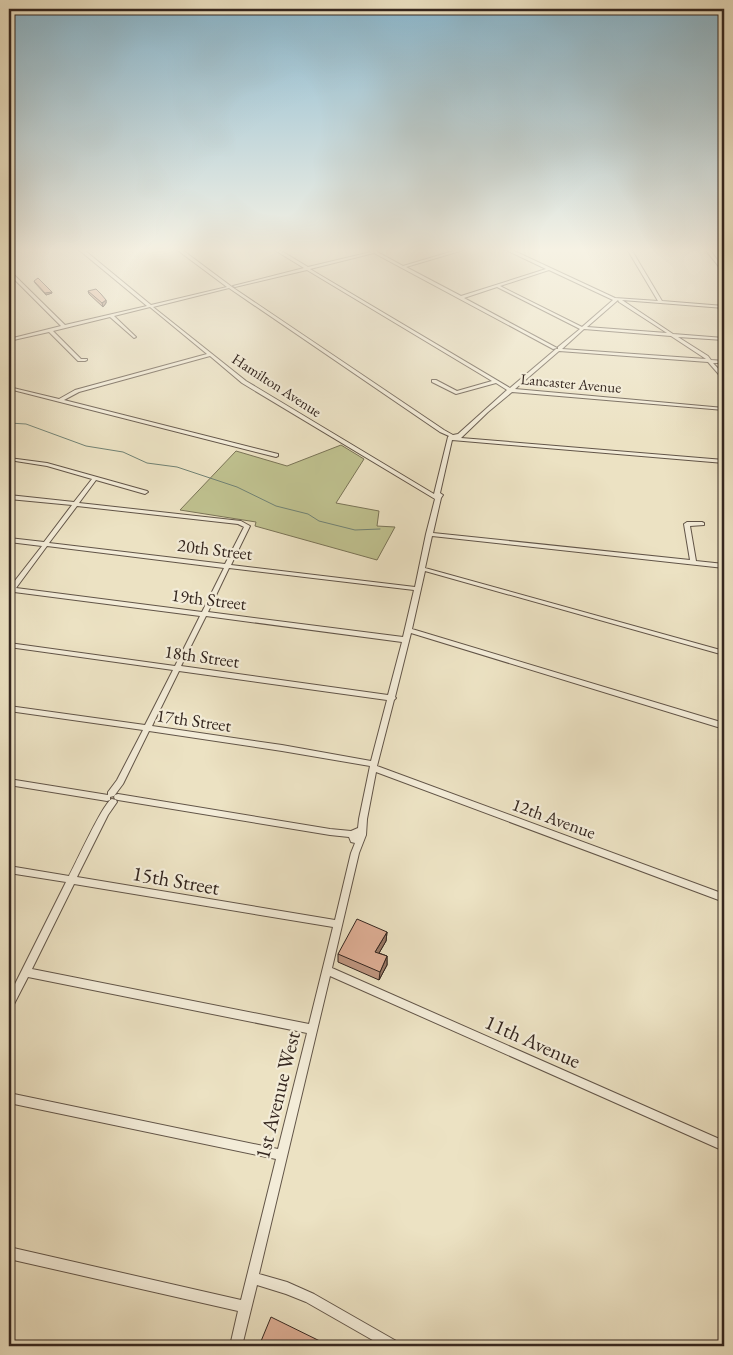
<svg xmlns="http://www.w3.org/2000/svg" width="733" height="1355" viewBox="0 0 733 1355" font-family="'EB Garamond',serif">
  <style>
    .green { fill: #bfc18f; stroke: #7a7457 }
    .lines { fill: none; stroke-linecap: round; stroke-linejoin: round }
    .stream { stroke: #718274; stroke-width: 1 }
    .minor-casing { stroke: #625548; stroke-width: 2 }
    .minor { fill: #f3ecd8; fill-rule: evenodd }
    .wall { fill: #bf9680; stroke: #34261f }
    .shaded-wall { fill: #9b7a68; stroke: #34261f }
    .building { fill: #deae95; stroke: #34261f }
    .labels { text-anchor: middle; dominant-baseline: central; stroke-width: 4.5; stroke-linejoin: round; paint-order: stroke }
    .far-street-label { font-size: 15px; fill: #34261f; stroke: #f3ecd8 }
    .street-label { font-size: 18px; fill: #34261f; stroke: #f3ecd8 }
    .near-street-label { font-size: 21px; fill: #34261f; stroke: #f3ecd8 }
  </style>
  <rect width="100%" height="100%" fill="#ece2c3"/>
  <filter id="stains"><feTurbulence type="fractalNoise" baseFrequency=".004" numOctaves="4"/><feColorMatrix values="0 0 0 0 .2 0 0 0 0 .09 0 0 0 0 .02 0 0 0 .5 -.17"/></filter>
  <radialGradient id="worn" r=".72"><stop offset=".6" stop-color="#630" stop-opacity="0"/><stop offset="1" stop-color="#630" stop-opacity=".3"/></radialGradient>
  <path class="green" d="M341,445L364,459L336,503L379,511L377,526L395,527L377,560L255,526L256,522L180,510L236,451L287,466Z"/>
  <g class="lines">
    <path class="stream" d="M9,423L26,424L86,446L123,452L147,463L177,467L237,487L276,506L308,514L319,521L355,530L380,529"/>
    <defs>
      <path id="minor" d="M78,249H83L151,305L227,287L176,249H181L232,287L444,430L453,435L458,434L507,390L496,383L456,394L432,382V380H436L457,391L492,381L307,270L235,287L233,286L304,268L273,249H278L308,267L371,252L367,249H372L403,266L460,249H467L406,267L461,296L546,269L504,249H510L615,298L658,301L627,249H631L662,301L724,306V308L622,300L673,334L724,338V340L678,337L708,356L711,360L724,361V363H713L724,375V378H722L708,362L559,351L515,389L724,408V410L512,392L488,412L461,438L724,460V463L452,440L440,493L443,495L441,498L433,533L690,560L684,524L687,522H702L704,523V525L690,526L696,561L724,564V568L432,536L425,568L724,651V655L425,571L412,629L724,723V729L411,633L395,697L396,698L394,700L377,766L724,894V902L376,772L367,819L366,835L359,853L332,968L724,1141V1151L330,976L259,1274L287,1282L314,1294L398,1342L400,1346H383L306,1302L286,1294L257,1285L242,1346H230L238,1311L9,1259V1247L241,1300L276,1159L9,1103V1093L278,1149L307,1033L28,977L12,1008L9,1009V996L66,882L9,873V866L69,876C75,865 104,801 112,799C113,799 115,800 116,800L117,802L108,815L77,877L335,920L351,853L355,843L351,842L349,837L330,835L118,800L115,799L114,797L115,795L118,794L330,829L351,831L358,828L359,819L370,766L282,751L149,731L123,784L114,796L110,797V800L107,801L9,785V779L108,795V792L117,780L143,730L9,711V706L145,725L173,670L9,647V643L175,666L200,616L14,592L12,593L9,594V587H10L42,546L9,542V538L44,542L72,505L9,499V495L74,502L92,479L47,466L9,460V458L47,463L147,491L148,492L145,494L96,480L79,503L241,521L250,526L231,565L415,587L426,534L435,499L242,383L210,356L79,392L64,400L278,454V456L276,457L9,389V387L59,399L75,390L207,354L150,307L114,316L135,336L136,337L134,338L110,317L53,331L81,359H87V360L85,361H78L49,332L9,341V339L61,326L9,274V271H10L65,325L147,306ZM374,253L553,349L557,348L464,298L497,287L580,329L558,347V349H556L510,388L310,269ZM549,270L613,300L582,327L500,286ZM229,288L440,432L449,436L448,437L434,494L246,381L153,307ZM618,300L619,302L667,333L587,327ZM584,329L671,336L706,359L562,349ZM77,506L238,524L244,527L225,564L49,543ZM47,546L224,568L202,612L16,588ZM229,568L414,590L403,637L208,612ZM206,616L402,642L388,695L181,666ZM179,671L387,700L371,761L282,745L152,726ZM74,884L333,927L309,1024L32,969Z
        M705,249H709L724,269V272H723Z"/>
    </defs>
    <use href="#minor" class="minor-casing"/>
    <use href="#minor" class="minor"/>
  </g>
  <path class="wall" d="M34,281L52,293L46,295L35,283Z
    M88,291L106,300V303L103,307L89,294Z
    M387,932L386,941L379,953L387,956V965L379,980L338,962V954Z"/>
  <path class="shaded-wall" d="M52,292V293L46,295L45,293Z
    M106,300V303L103,307L102,303Z
    M387,932L386,941L375,960V952Z
    M387,956V965L379,980L380,972Z"/>
  <path class="building" d="M38,278L52,292L45,293L34,281Z
    M96,289L101,294L106,300L102,303L88,291Z
    M357,919L387,932L375,952L387,956L380,972L338,954Z
    M271,1317L328,1345V1346H259Z"/>
  <linearGradient id="sky" x2="0" y2="1"><stop stop-color="#89b8d0"/><stop offset="0.57" stop-color="#f6f2e4"/><stop offset="1" stop-color="#f6f2e4" stop-opacity="0"/></linearGradient>
  <rect width="733" height="439" fill="url(#sky)"/>
  <g class="labels">
    <g class="far-street-label">
      <text transform="translate(571 383) rotate(5)">Lancaster Avenue</text>
      <text transform="translate(277 385) rotate(33)">Hamilton Avenue</text>
    </g>
    <g class="street-label">
      <text transform="translate(215 549) rotate(7)">20th Street</text>
      <text transform="translate(209 599) rotate(7)">19th Street</text>
      <text transform="translate(202 656) rotate(8)">18th Street</text>
      <text transform="translate(194 720) rotate(8)">17th Street</text>
      <text transform="translate(554 818) rotate(20)">12th Avenue</text>
    </g>
    <g class="near-street-label">
      <text transform="translate(176 880) rotate(10)">15th Street</text>
      <text transform="translate(533 1041) rotate(24)">11th Avenue</text>
      <text transform="translate(277 1095) rotate(-76)">1st Avenue West</text>
    </g>
  </g>
  <rect width="733" height="1355" fill="none" stroke="#ece2c3" stroke-width="30"/>
  <rect x="10" y="10" width="713" height="1335" fill="none" stroke="#34261f" stroke-width="2.5"/>
  <rect x="15" y="15" width="703" height="1325" fill="none" stroke="#34261f"/>
  <rect width="100%" height="100%" filter="url(#stains)"/>
  <rect width="100%" height="100%" fill="url(#worn)"/>
</svg>
